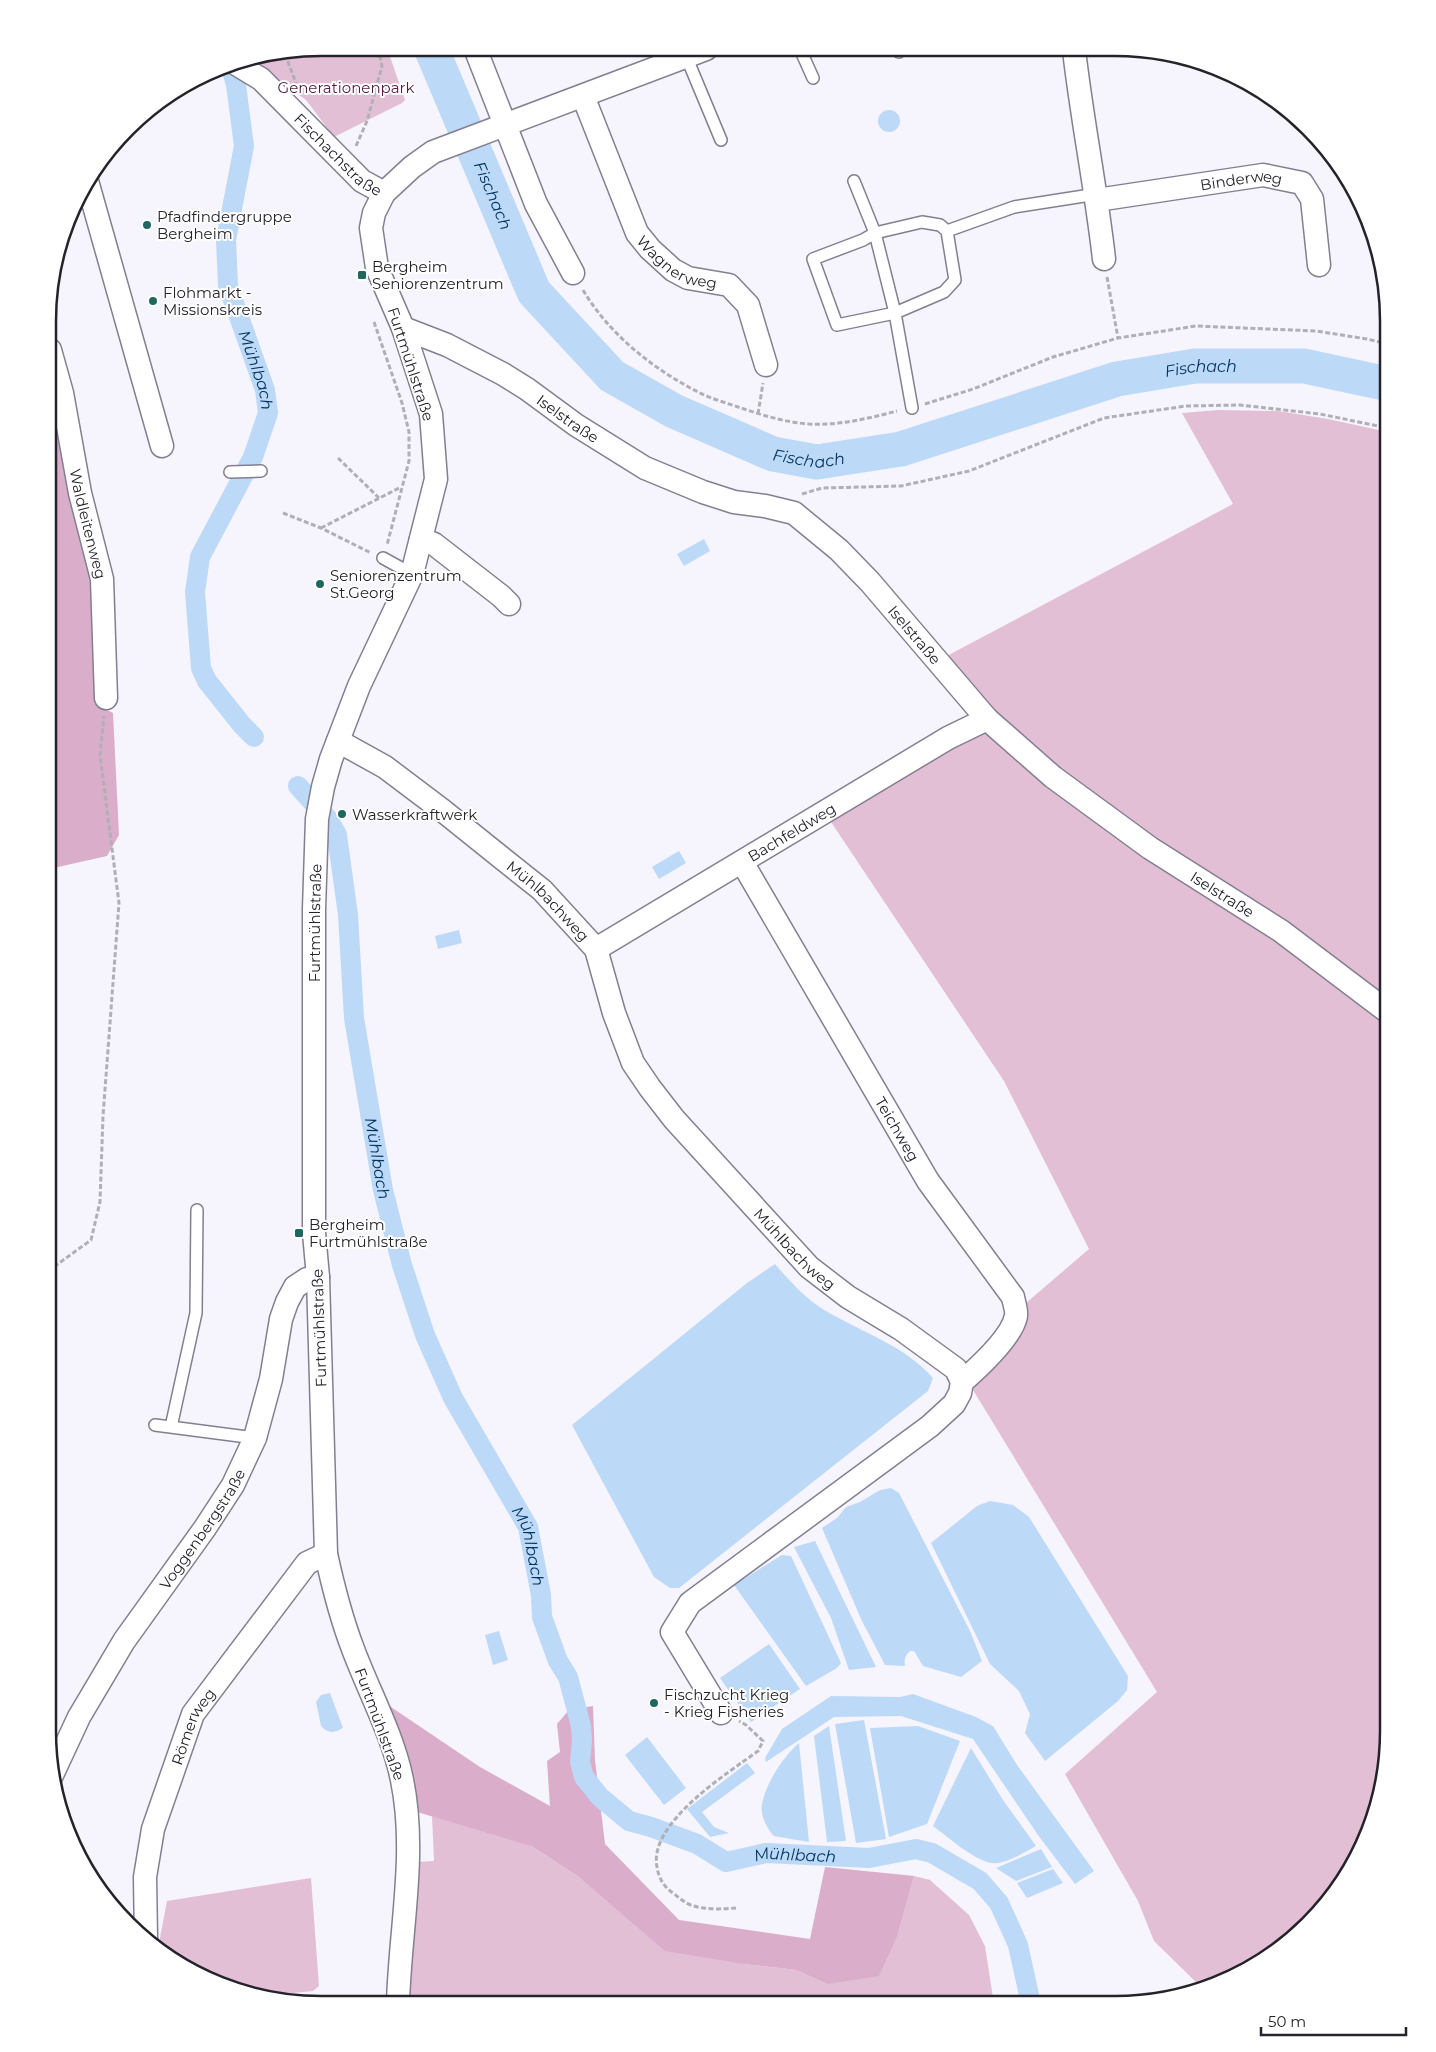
<svg xmlns="http://www.w3.org/2000/svg" width="1436" height="2052" viewBox="0 0 1436 2052" font-family="Montserrat,sans-serif">
  <style>
    .green { fill: #e3bfd6 }
    .forest { fill: #daadca }
    .water { fill: #bdd9f8 }
    .lines { fill: none; stroke-linecap: round; stroke-linejoin: round }
    .canal { stroke: #bdd9f8; stroke-width: 20 }
    .river { stroke: #bdd9f8; stroke-width: 35 }
    .lane-casing { stroke: #837f91; stroke-width: 14 }
    .street-casing { stroke: #837f91; stroke-width: 25 }
    .path { stroke: #b0afb6; stroke-width: 3; stroke-dasharray: 5 2.5; stroke-linecap: butt }
    .lane { stroke: #fff; stroke-width: 11 }
    .street { stroke: #fff; stroke-width: 22 }
    .poi-dot { fill: #1e685f; stroke: #fff; stroke-width: 2 }
    .labels { text-anchor: middle; dominant-baseline: central; stroke-width: 4; stroke-linejoin: round; paint-order: stroke }
    .park-label { font-size: 15px; fill: #511b42; stroke: #fff }
    .street-label { font-size: 15px; fill: #24232a; stroke: #fff }
    .poi-label { font-size: 15px; fill: #24232a; stroke: #fff; text-anchor: start }
    .water-label { font-size: 16px; font-style: italic; fill: #003461; stroke: #fff }
    .rim { fill: none; stroke: #24232a; stroke-width: 2.5 }
  </style>
  <rect width="100%" height="100%" fill="#f6f4fc"/>
  <path class="green" d="M321,48H387L405,100L402,103L334,137L306,100L250,59Z
    M1218,410L1278,411L1328,419L1388,432V1749L1374,1819L1342,1883L1295,1937L1236,1976L1203,1989L1154,1941L1138,1901L1065,1774L1157,1692L973,1390L987,1365L1026,1303L1089,1249L1004,1081L829,819L1000,720L943,658L1233,504L1182,413Z
    M432,1816L533,1847L579,1877L744,1964L796,1970L827,1984L898,1934L914,1876L930,1880L969,1915L985,1946L994,2004L408,2003L416,1862L434,1861Z
    M311,1878L319,1986L313,1991L264,1996L217,1984L169,1958L160,1950L159,1943L167,1901Z"/>
  <path class="forest" d="M50,367L98,580L94,703L113,713L119,835L107,856L49,869Z
    M388,1705L480,1767L550,1806L547,1761L560,1752L557,1724L569,1710L593,1706L595,1760L605,1844L679,1920L810,1939L825,1867L914,1876L898,1934L879,1976L827,1984L796,1970L744,1964L665,1951L579,1877L533,1847L414,1811Z"/>
  <path class="water" d="M878 121a11 11 0 1 1 22 0a11 11 0 1 1-22 0Z
    M704,539L710,551L684,566L677,554Z
    M679,851L686,863L659,879L652,867Z
    M459,930L462,943L438,949L435,936Z
    M775,1264C790,1281 805,1299 826,1311C863,1333 904,1345 933,1378L928,1391L679,1588H670L654,1577L572,1425L747,1283Z
    M891,1488L899,1493L970,1631L982,1661L961,1677L923,1666L914,1651H910C905,1656 904,1659 905,1666L885,1665L861,1619L822,1528L837,1518L846,1507L860,1502L880,1490Z
    M990,1501L1013,1505L1029,1517L1128,1676L1127,1690L1118,1701L1045,1761L1025,1733L1030,1714L1019,1691L990,1664L931,1543L977,1506Z
    M815,1541L876,1667L849,1670L831,1618L794,1547Z
    M782,1555L791,1556L841,1663L837,1668L806,1686L734,1585Z
    M499,1631L508,1660L493,1665L485,1635Z
    M769,1644L800,1689L751,1722L720,1678Z
    M330,1693L343,1728C335,1733 328,1734 321,1726L316,1702L321,1695Z
    M913,1694L976,1717L993,1726L1017,1765L1094,1871L1075,1884L1038,1835L973,1739L901,1716L834,1717L766,1762L765,1758L782,1729L831,1696L900,1697Z
    M864,1720L886,1839L856,1843L835,1724Z
    M829,1726L846,1841L827,1842L814,1736Z
    M918,1726L960,1741L927,1824L889,1837L870,1728Z
    M647,1737L686,1788L664,1805L625,1755Z
    M799,1743L809,1842L774,1836C767,1828 760,1816 762,1804C766,1783 783,1757 799,1743Z
    M971,1748L1003,1800L1036,1846C1024,1852 1006,1865 992,1863C975,1861 948,1837 933,1826Z
    M747,1763L755,1773L702,1812L714,1827L729,1833L710,1837L687,1809Z
    M1041,1849L1052,1867L1016,1881L996,1868Z
    M1053,1869L1063,1883L1027,1898L1017,1883Z"/>
  <g class="lines">
    <g class="canal">
      <path id="s1" d="M230,64L236,85L244,146L226,240L228,286L265,390L268,413L253,457L200,557L195,592L201,668L207,681L242,725L254,737"/>
      <path id="s2" d="M298,786L328,819L337,835L348,915L354,1018L383,1190L402,1265L425,1335L453,1398L528,1527L541,1595L542,1617L558,1661L568,1677L581,1726L582,1741L580,1762L584,1777L600,1797L629,1821L651,1827L697,1844L726,1862L766,1853L869,1858L916,1849L932,1853L980,1881L999,1903L1018,1945L1031,2004"/>
    </g>
    <path class="river" id="s3" d="M431,48L534,292L612,376L674,411L773,454L817,462L901,449L1117,379L1195,366H1304L1388,384"/>
    <defs>
      <path id="lane" d="M800,49L813,78
        M897,49L899,52
        M686,56L721,140
        M854,181L875,233L895,313L912,408
        M947,231L940,225L922,222L875,233L863,240L813,259L837,325L895,313L944,292L955,280L947,231L1014,207L1097,194
        M230,472L261,471
        M383,558L412,574
        M155,1425L255,1438
        M171,1427L196,1313L197,1210"/>
      <g id="street">
        <path d="M475,48L536,204L573,273"/>
        <path d="M1074,50C1082,120 1096,188 1104,259"/>
        <path id="s4" d="M233,62L261,79L362,181L384,193"/>
        <path id="s5" d="M583,96L637,233L650,249L673,270L688,278L729,285L748,305L766,365"/>
        <path d="M87,181L162,446"/>
        <path id="s6" d="M1097,200L1263,175L1302,183L1312,199L1319,265"/>
        <path id="s7" d="M403,328L447,345L503,374L527,389L576,425L645,468L703,492L734,502L765,506L794,513L839,550L870,582L987,719L1053,777L1150,848L1281,931L1388,1012"/>
        <path id="s8" d="M50,350L62,393L80,493L102,579L106,698"/>
        <path d="M421,539L434,544L501,596L509,604"/>
        <path id="s9" d="M338,741L385,767L442,810L503,859L542,890L596,949L614,1013L633,1063L650,1088L674,1119L809,1267L848,1297L901,1329L956,1369L962,1382L960,1393L954,1404L930,1426L690,1603L672,1632L721,1713"/>
        <path id="s10" d="M742,862L928,1181L1013,1297C1014,1303 1017,1311 1016,1316C1012,1337 978,1368 962,1382"/>
        <path id="s11" d="M596,949L948,738L987,719"/>
        <path id="s12" d="M52,1775L79,1717L124,1641L205,1528L233,1485L255,1438L271,1379L281,1319L287,1302L295,1287L307,1279L318,1277"/>
        <path id="s13" d="M146,1939L145,1877L153,1829L193,1714L307,1563L326,1554"/>
        <path id="s14" d="M398,2003C400,1929 417,1853 402,1780C393,1735 369,1692 353,1649C341,1618 333,1586 326,1554L318,1277L314,1233V909L317,819L323,787L331,759L359,686L412,574L436,479L431,414L403,328L377,268L371,228L374,213L384,193L412,167L433,152L706,49"/>
      </g>
    </defs>
    <use href="#lane" class="lane-casing"/>
    <use href="#street" class="street-casing"/>
    <path class="path" d="M285,54L296,83
      M287,58L296,52
      M356,146L367,121L382,66L378,48
      M1107,277L1118,338
      M583,290C609,334 653,369 698,392C711,399 727,403 741,408C768,417 797,426 826,424C850,423 874,417 897,411
      M374,322L402,403L409,432V461L387,545
      M925,404L973,389L1053,357L1118,338L1196,326L1316,331L1367,339L1388,344
      M758,414L763,383
      M338,458L379,498
      M802,494L822,488L901,486L969,471L1104,418L1186,406L1240,405L1320,414L1388,428
      M283,513L321,528L371,553
      M321,528L401,487
      M48,1271L91,1240L100,1202L103,1116L119,903L100,755L104,716
      M736,1908C724,1909 707,1910 694,1906C685,1904 676,1895 669,1890C662,1884 658,1875 657,1867C648,1823 728,1773 758,1751L763,1741L746,1725L739,1721"/>
    <use href="#lane" class="lane"/>
    <use href="#street" class="street"/>
  </g>
  <g class="poi-dot">
    <circle cx="147" cy="225" r="5"/>
    <rect x="357" y="270" width="10" height="10" rx="2.5"/>
    <circle cx="153" cy="301" r="5"/>
    <circle cx="320" cy="584" r="5"/>
    <circle cx="342" cy="814" r="5"/>
    <rect x="294" y="1228" width="10" height="10" rx="2.5"/>
    <circle cx="654" cy="1703" r="5"/>
  </g>
  <g class="labels">
    <g class="park-label">
      <text x="346" y="87">Generationenpark</text>
    </g>
    <g class="street-label">
      <text stroke="none"><textPath href="#s4" startOffset="141">Fischachstraße</textPath></text>
      <text stroke="none"><textPath href="#s6" startOffset="146">Binderweg</textPath></text>
      <text stroke="none"><textPath href="#s5" startOffset="199">Wagnerweg</textPath></text>
      <text transform="translate(411 364) rotate(72)">Furtmühlstraße</text>
      <text stroke="none"><textPath href="#s7" startOffset="189">Iselstraße</textPath></text>
      <text stroke="none"><textPath href="#s8" startOffset="178">Waldleitenweg</textPath></text>
      <text stroke="none"><textPath href="#s7" startOffset="609">Iselstraße</textPath></text>
      <text stroke="none"><textPath href="#s11" startOffset="228">Bachfeldweg</textPath></text>
      <text stroke="none"><textPath href="#s7" startOffset="1014">Iselstraße</textPath></text>
      <text stroke="none"><textPath href="#s9" startOffset="265">Mühlbachweg</textPath></text>
      <text stroke="none"><textPath href="#s14" startOffset="1094">Furtmühlstraße</textPath></text>
      <text stroke="none"><textPath href="#s10" startOffset="309">Teichweg</textPath></text>
      <text stroke="none"><textPath href="#s9" startOffset="700">Mühlbachweg</textPath></text>
      <text transform="translate(319 1328) rotate(-92)">Furtmühlstraße</text>
      <text stroke="none"><textPath href="#s12" startOffset="289">Voggenbergstraße</textPath></text>
      <text transform="translate(380 1724) rotate(70)">Furtmühlstraße</text>
      <text stroke="none"><textPath href="#s13" startOffset="221">Römerweg</textPath></text>
    </g>
    <g class="poi-label">
      <text x="157" y="216">Pfadfindergruppe<tspan x="157" dy="17">Bergheim</tspan></text>
      <text x="372" y="266">Bergheim<tspan x="372" dy="17">Seniorenzentrum</tspan></text>
      <text x="163" y="292">Flohmarkt -<tspan x="163" dy="17">Missionskreis</tspan></text>
      <text x="330" y="575">Seniorenzentrum<tspan x="330" dy="17">St.Georg</tspan></text>
      <text x="352" y="814">Wasserkraftwerk</text>
      <text x="309" y="1224">Bergheim<tspan x="309" dy="17">Furtmühlstraße</tspan></text>
      <text x="664" y="1694">Fischzucht Krieg<tspan x="664" dy="17">- Krieg Fisheries</tspan></text>
    </g>
    <g class="water-label">
      <text stroke="none"><textPath href="#s3" startOffset="160">Fischach</textPath></text>
      <text stroke="none"><textPath href="#s3" startOffset="1000">Fischach</textPath></text>
      <text stroke="none"><textPath href="#s1" startOffset="314">Mühlbach</textPath></text>
      <text stroke="none"><textPath href="#s3" startOffset="595">Fischach</textPath></text>
      <text stroke="none"><textPath href="#s2" startOffset="389">Mühlbach</textPath></text>
      <text stroke="none"><textPath href="#s2" startOffset="809">Mühlbach</textPath></text>
      <text stroke="none"><textPath href="#s2" startOffset="1289">Mühlbach</textPath></text>
    </g>
  </g>
  <path d="M0 0H1436V2052H0ZM321 56H1115A265 265 0 0 1 1380 321V1731A265 265 0 0 1 1115 1996H321A265 265 0 0 1 56 1731V321A265 265 0 0 1 321 56Z" fill="#fff" fill-rule="evenodd"/>
  <path class="rim" d="M321 56H1115A265 265 0 0 1 1380 321V1731A265 265 0 0 1 1115 1996H321A265 265 0 0 1 56 1731V321A265 265 0 0 1 321 56Z"/>
  <path d="M1261 2027v8h145v-8" fill="none" stroke="#24232a" stroke-width="2.5"/>
  <text x="1268" y="2027" font-size="15" fill="#24232a" stroke="#ffffff" stroke-width="4" paint-order="stroke">50 m</text>
</svg>
